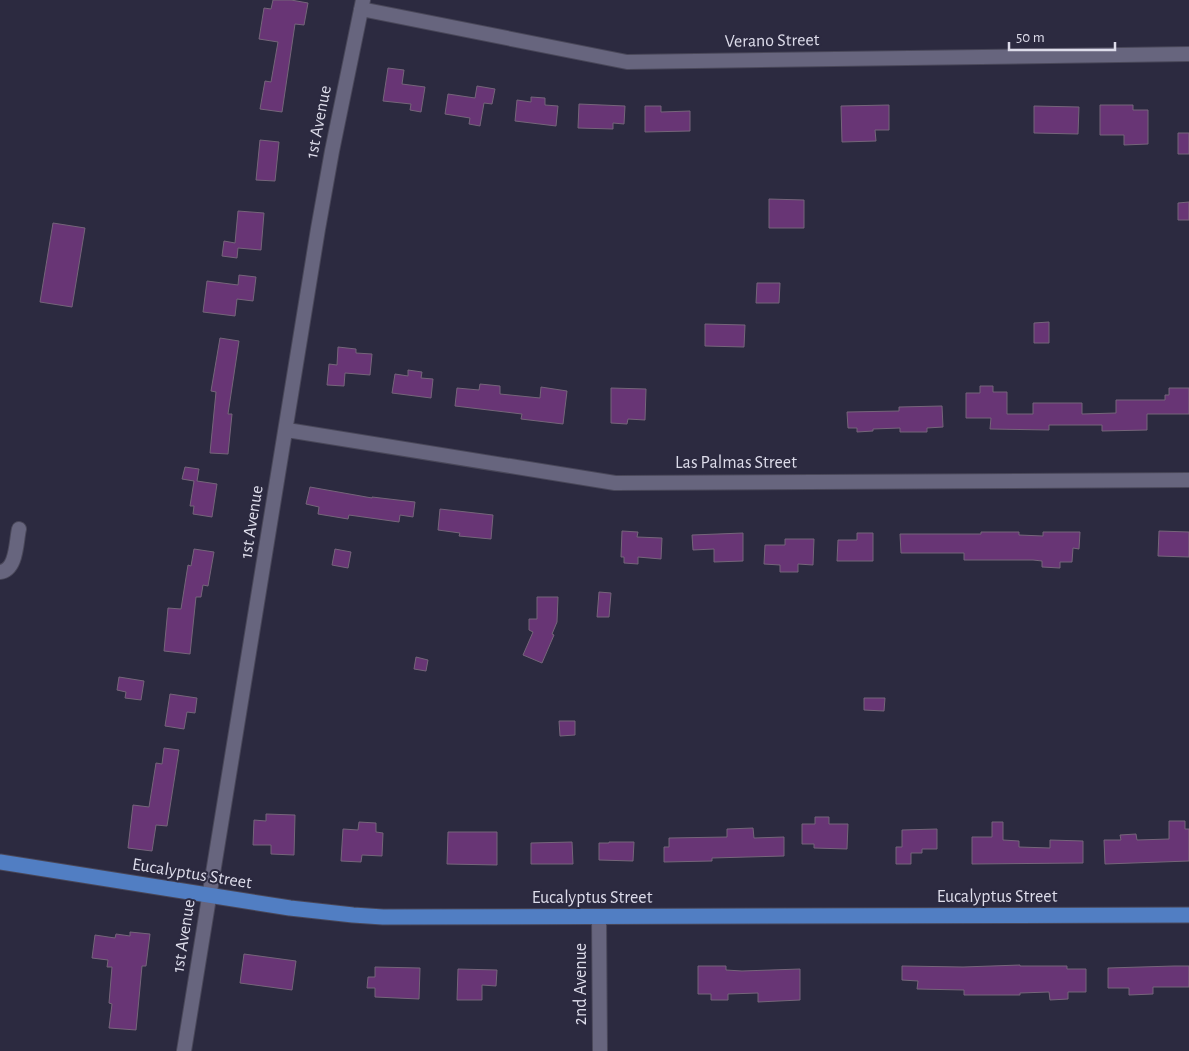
<svg xmlns="http://www.w3.org/2000/svg" width="1189" height="1051" viewBox="0 0 1189 1051" font-family="'Alegreya Sans',sans-serif">
  <style>
    .building { fill: #683575; stroke: #75657a }
    .lines { fill: none; stroke-linecap: round; stroke-linejoin: round }
    .minor-casing { stroke: #494759; stroke-width: 16 }
    .major-casing { stroke: #494759; stroke-width: 17 }
    .minor { stroke: #67657e; stroke-width: 14 }
    .major { stroke: #517ec3; stroke-width: 15 }
    .labels { text-anchor: middle; dominant-baseline: central; stroke-width: 4; stroke-linejoin: round; paint-order: stroke }
    .street-label { font-size: 18px; fill: #dddcea; stroke: #2c2a40 }
  </style>
  <rect width="100%" height="100%" fill="#2c2a40"/>
  <path class="building" d="M273,0H291L308,3L304,25L295,24L282,112L260,109L265,81L271,82L278,42L259,39L264,8L271,9Z
    M388,68L404,70L402,84L425,87L421,112L410,110L411,104L383,101Z
    M477,86L495,89L492,104L484,103L480,126L469,124L470,118L445,114L448,94L475,98Z
    M531,97L545,98V105L558,106L556,126L515,121L517,100L531,102Z
    M579,104L625,106L624,124L613,123V129L578,128Z
    M889,105V130H875L876,141L842,142L841,106Z
    M1100,105H1133V110H1148V144L1124,145V135H1100Z
    M645,106H661V112L690,111V131L645,132Z
    M1034,106L1079,107L1078,134L1034,133Z
    M1178,133H1189V154H1178Z
    M260,140L279,142L275,181L256,180Z
    M769,199L804,200V228H769Z
    M1189,202V220H1178V203Z
    M238,211L264,213L261,250L238,248L237,258L222,256L224,241L235,243Z
    M53,223L85,228L72,307L40,302Z
    M239,275L256,277L253,301L237,299L235,316L203,312L207,281L238,285Z
    M757,283H780L779,303H756Z
    M1049,322V343H1034V323Z
    M705,324L745,325L744,347L705,346Z
    M220,338L239,341L228,414H232L228,454L210,453L216,392L211,391Z
    M338,347L356,349V353L372,354L370,375L345,373L344,386L327,385L329,364L337,365Z
    M408,370L422,372L421,378L433,379L431,398L392,393L395,374L408,376Z
    M480,384L500,386V394L540,398L541,387L567,391L563,424L521,419L522,414L455,406L457,388L479,390Z
    M980,386H993V392H1007V414H1033V403H1082V414L1116,413V400H1165V395H1169V388H1189V414H1147V430L1102,431V425H1049V430L990,429L991,418H966V393H980Z
    M611,388L646,389L645,420L628,419L627,424L611,423Z
    M942,406L943,427L927,428V432H900V428L873,429V431L857,432V428H848L847,412L899,411V407Z
    M185,467L199,469L197,481L217,484L212,517L193,514L194,506H190L194,481L182,479Z
    M310,487L372,498V497L415,502L413,517L400,515L399,522L349,515L348,519L318,514L319,507L306,504Z
    M440,509L493,515L491,539L459,536L460,533L438,530Z
    M622,531L638,532L637,537L662,538L661,559L638,557V564L624,563V557H621Z
    M1159,531L1189,532V557L1158,556Z
    M981,532H1019V535L1043,536V532H1080L1079,549L1073,548L1072,562H1060V568L1042,567V561L1033,560H964V553H901L900,534H981Z
    M743,533V561L714,562V549L693,550L692,535Z
    M857,533H873V561H837L838,540H857Z
    M785,539H814L813,565L798,564V572H780V565L764,564L765,545H785Z
    M194,549L214,552L208,586L203,585L201,597H196L190,654L164,651L168,608L181,609L188,565L191,566Z
    M335,549L351,552L348,568L332,565Z
    M599,592L611,593L609,617H597Z
    M537,597H558L557,622L552,634L554,635L542,663L523,655L533,632L529,630V619H537Z
    M416,657L428,660L426,671L414,669Z
    M119,677L144,681L141,700L125,698L126,692L117,690Z
    M170,694L197,698L195,713L187,712L184,729L165,726Z
    M864,698H885L884,711L864,710Z
    M559,721H575V735L560,736Z
    M164,748L179,750L167,826L156,825L152,851L128,848L133,805L149,807L156,763L162,764Z
    M266,814L295,815L294,855L271,854V845H253L254,820L266,821Z
    M815,817H829V824H848L847,849L814,848V844H802V824H815Z
    M1169,821H1185V829H1189V861L1105,864L1104,840H1121L1120,835L1136,834L1137,840L1169,839Z
    M359,822L376,823V832L383,833L382,856L362,855L361,862L341,861L343,829L358,830Z
    M992,822H1003V840L1019,841V847L1050,848V840L1083,841V863L972,864V837H992Z
    M753,828L754,838L784,837V856L712,858V861L664,862V847H669V838L727,837V829Z
    M937,829V849H922V853H911V864H896V847H902V830Z
    M448,832H497V865L447,864Z
    M572,842L573,864H531V843Z
    M609,842H634L633,861L599,860V843H609Z
    M130,932L150,934L146,966H142L136,1030L109,1028L112,1004L109,1003L112,967H107L108,960L92,958L95,935L115,938L116,934L130,936Z
    M244,954L296,961L292,990L240,983Z
    M1020,965V966H1067V969H1086V992H1068V999L1050,1000L1049,992L1020,993V995H964V990L917,989L918,981L902,980V966L963,967Z
    M698,966H726V970L742,971L800,969V1000L758,1002V993L728,994V1000H711V994H698Z
    M1174,966H1189V987H1153V994L1129,995V988H1108V968Z
    M375,967L420,968L419,999L375,997V988H367L368,977H375Z
    M458,969L497,970L496,986L482,985V1000H457Z"/>
  <g class="lines">
    <defs>
      <path id="minor" d="M361,9L627,62L1189,54
        M287,430L615,483L1189,480
        M0,572C17,570 16,542 19,529
        M599,917L600,1051
        M184,1051L318,229L332,151L363,0"/>
      <path id="major" d="M0,862L290,908L353,915L383,917L1189,915"/>
    </defs>
    <use href="#minor" class="minor-casing"/>
    <use href="#major" class="major-casing"/>
    <use href="#minor" class="minor"/>
    <use href="#major" class="major"/>
  </g>
  <g class="labels">
    <g class="street-label">
      <text transform="translate(772 41) rotate(-1)">Verano Street</text>
      <text transform="translate(319 122) rotate(-79)">1st Avenue</text>
      <text x="736" y="463">Las Palmas Street</text>
      <text transform="translate(252 522) rotate(-81)">1st Avenue</text>
      <text transform="translate(192 874) rotate(9)">Eucalyptus Street</text>
      <text x="997" y="897">Eucalyptus Street</text>
      <text x="592" y="898">Eucalyptus Street</text>
      <text transform="translate(184 936) rotate(-81)">1st Avenue</text>
      <text transform="translate(581 984) rotate(-90)">2nd Avenue</text>
    </g>
  </g>
  <path d="M1009 42v8h106v-8" fill="none" stroke="#dddcea" stroke-width="2.5"/>
  <text x="1016" y="42" font-size="15" fill="#dddcea" stroke="#2c2a40" stroke-width="4" paint-order="stroke">50 m</text>
</svg>
